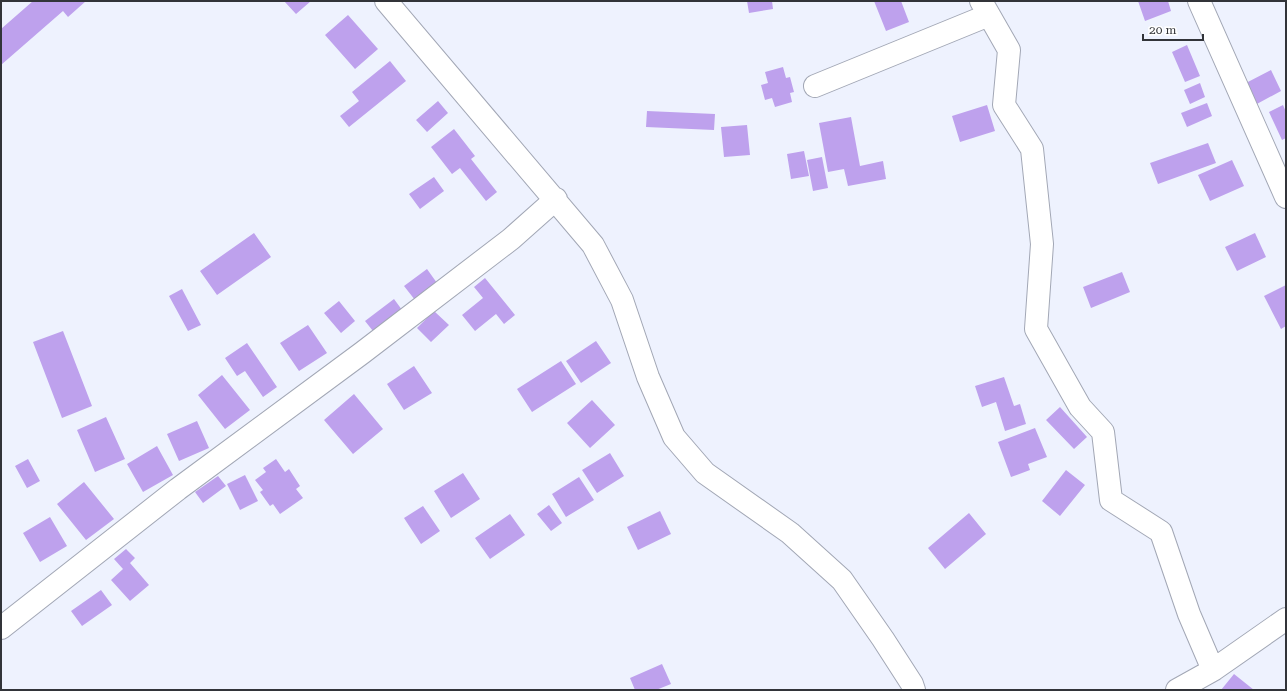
<svg xmlns="http://www.w3.org/2000/svg" width="1287" height="691" viewBox="0 0 1287 691" font-family="'Roboto Serif',serif">
  <style>
    .building { fill: #bea1ed }
    .lines { fill: none; stroke-linecap: round; stroke-linejoin: round }
    .minor-casing { stroke: #a2a7b5; stroke-width: 24 }
    .minor { stroke: #fff; stroke-width: 22 }
  </style>
  <rect width="100%" height="100%" fill="#eef2fe"/>
  <path class="building" d="M33,1H86L68,17L63,11L1,65V29Z
    M284,1H311L296,14Z
    M747,1H772L773,9L749,13Z
    M874,1H901L909,22L886,31Z
    M1138,1H1168L1171,11L1145,21Z
    M348,15L378,49L355,69L325,35Z
    M1187,45L1200,76L1185,82L1172,52Z
    M390,61L406,81L349,127L340,116L359,101L352,92Z
    M783,67L786,78L790,77L794,92L790,93L792,102L775,107L772,98L765,100L761,85L768,83L765,72Z
    M1271,70L1281,91L1255,105L1244,84Z
    M1200,83L1205,97L1190,104L1184,90Z
    M438,101L448,113L427,132L416,120Z
    M1207,103L1212,116L1187,127L1181,113Z
    M987,105L995,131L960,142L952,116Z
    M1283,105L1286,112V138L1282,140L1269,112Z
    M647,111L715,114L714,130L646,127Z
    M851,117L860,166L883,161L886,179L848,186L844,169L828,172L819,123Z
    M747,125L750,155L724,157L721,127Z
    M454,129L475,156L471,159L497,192L486,201L460,168L452,174L431,147Z
    M1208,143L1216,163L1158,184L1150,163Z
    M804,151L809,176L791,179L787,154Z
    M822,157L828,188L813,191L807,160Z
    M1232,160L1244,186L1210,201L1198,175Z
    M434,177L444,191L420,209L409,194Z
    M254,233L271,257L217,295L200,271Z
    M1255,233L1266,257L1237,271L1225,247Z
    M427,269L437,283L415,300L404,286Z
    M1122,272L1130,292L1091,308L1083,287Z
    M485,278L515,315L504,324L496,314L475,331L462,315L483,298L474,287Z
    M1286,285V326L1281,329L1264,296Z
    M182,289L201,325L188,331L169,296Z
    M394,299L405,314L377,336L365,321Z
    M339,301L355,321L341,333L324,313Z
    M434,311L449,325L431,342L417,328Z
    M308,325L327,353L299,371L280,343Z
    M63,331L92,406L62,418L33,342Z
    M596,341L611,363L581,383L566,361Z
    M247,343L277,387L263,397L245,371L237,376L225,358Z
    M561,361L576,384L532,412L517,389Z
    M414,366L432,393L404,410L387,384Z
    M222,375L250,410L225,429L198,395Z
    M1004,377L1014,406L1020,404L1026,424L1005,431L996,402L982,407L975,386Z
    M354,394L383,429L353,454L324,420Z
    M592,400L615,425L590,448L567,423Z
    M1060,407L1087,437L1074,449L1046,420Z
    M106,417L125,459L95,472L77,430Z
    M197,421L209,448L179,461L167,434Z
    M1035,428L1047,457L1028,464L1030,470L1011,477L998,442Z
    M157,446L173,475L143,492L127,464Z
    M610,453L624,476L597,493L582,470Z
    M28,459L40,481L27,488L15,466Z
    M276,459L285,472L289,469L300,486L296,489L303,498L280,514L273,504L270,506L260,492L263,490L255,480L266,472L263,468Z
    M1066,470L1085,485L1060,516L1042,501Z
    M463,473L480,499L451,518L434,491Z
    M245,475L258,501L240,510L227,484Z
    M218,476L226,486L203,503L195,492Z
    M579,477L594,500L566,517L552,494Z
    M84,482L114,519L86,540L57,504Z
    M549,505L562,523L551,531L537,514Z
    M423,506L440,531L421,544L404,518Z
    M660,511L671,534L638,550L627,527Z
    M969,513L986,534L945,569L928,548Z
    M510,514L525,535L490,559L475,538Z
    M50,517L67,546L40,562L23,533Z
    M126,549L135,558L130,563L149,585L130,601L111,580L123,569L114,559Z
    M101,590L112,605L82,626L71,611Z
    M662,664L671,684L656,690H635L630,678Z
    M1234,674L1254,690H1221Z"/>
  <g class="lines">
    <defs>
      <path id="minor" d="M386,1L593,245L622,300L648,377L674,437L705,473L790,533L842,580L883,639L912,684L914,690
        M981,1L1009,50L1004,105L1032,149L1042,244L1036,329L1080,407L1103,432L1111,500L1161,532L1189,614L1213,670
        M1199,1L1286,197
        M815,86L989,15
        M1,628L178,489L362,353L511,239L556,199
        M1177,690L1213,670L1286,619"/>
    </defs>
    <use href="#minor" class="minor-casing"/>
    <use href="#minor" class="minor"/>
  </g>
  <rect width="1287" height="691" fill="none" stroke="#323439" stroke-width="4"/>
  <path d="M1143 34v6h60v-6" fill="none" stroke="#323439" stroke-width="2"/>
  <text x="1149" y="34" font-size="12" fill="#323439" stroke="#ffffff" stroke-width="3" paint-order="stroke">20 m</text>
</svg>
